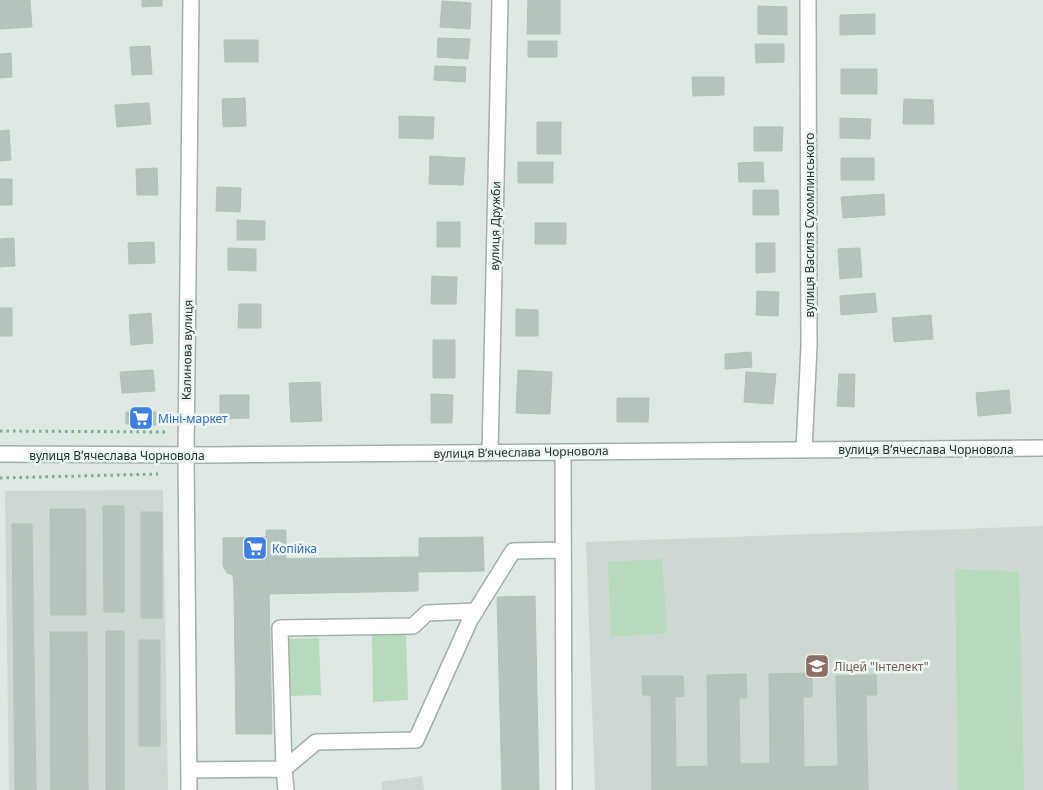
<svg xmlns="http://www.w3.org/2000/svg" width="1043" height="790" viewBox="0 0 1043 790" font-family="'Noto Sans',sans-serif">
  <style>
    .built { fill: #ccd8d1 }
    .green { fill: #b7d9bc }
    .building { fill: #b4c3bb; stroke: #b1c2b9 }
    .lines { fill: none; stroke-linecap: round; stroke-linejoin: round }
    .minor-casing { stroke: #a1b0a9; stroke-width: 18 }
    .path { stroke: #80ab98; stroke-width: 3; stroke-dasharray: 2.5 4; stroke-linecap: butt }
    .minor { stroke: #fff; stroke-width: 15 }
    .labels { text-anchor: middle; dominant-baseline: central; stroke-width: 5; stroke-linejoin: round; paint-order: stroke }
    .street-label { font-size: 12px; fill: #20372e; stroke: #eef6f1 }
    .shop-label { font-size: 12px; fill: #366cbe; stroke: #eef6f1; text-anchor: start }
    .education-label { font-size: 12px; fill: #785e54; stroke: #eef6f1; text-anchor: start }
  </style>
  <rect width="100%" height="100%" fill="#dee9e3"/>
  <path class="built" d="M163,490L168,790H9L5,491Z
    M1043,526V790H595L586,542Z
    M422,776L424,790H382L381,782Z"/>
  <path class="green" d="M662,559L667,633L611,637L608,562Z
    M955,569L1019,572L1024,790H958Z
    M372,632H406L408,700L373,702Z
    M319,638L321,695L291,696L288,639Z"/>
  <path class="building" d="M0,0H30L32,27L0,29Z
    M142,0H162V6L142,7Z
    M528,0H560V34H527Z
    M442,1L471,3L470,29L440,27Z
    M758,6L787,7V35L758,34Z
    M875,14V34L840,35V15Z
    M438,38L470,39L468,59L437,57Z
    M224,40H258V62H225Z
    M528,41H557V57H528Z
    M755,44H784V62L756,63Z
    M150,46L152,74L132,75L130,47Z
    M11,53L12,77L0,78V54Z
    M435,66L466,67L465,82L434,80Z
    M841,69H877V94H841Z
    M692,77H724V95L693,96Z
    M245,98L246,126L223,127L222,99Z
    M904,99L933,100L934,124H903Z
    M149,103L151,124L117,127L115,105Z
    M399,116L434,117L433,139L399,138Z
    M840,118L871,119L870,139L840,138Z
    M537,122H561V154H537Z
    M754,127H783L782,151H754Z
    M9,130L11,160L0,161V131Z
    M430,156L465,158L463,185L429,184Z
    M841,158H874V180H841Z
    M518,162H553V183H518Z
    M763,162L764,182H739L738,163Z
    M157,168L158,195H137L136,169Z
    M0,179H12V205H0Z
    M217,187L241,188L240,212L216,211Z
    M753,190H778L779,215H753Z
    M884,194L885,215L843,218L841,197Z
    M237,220L265,221V240H237Z
    M437,222H460V247H437Z
    M535,223H566V244H535Z
    M14,238L15,266L0,267V239Z
    M154,242L155,263L129,264L128,243Z
    M756,243H775V272L756,273Z
    M228,248L256,249V271L228,270Z
    M860,248L862,277L840,279L838,249Z
    M432,276L457,277L456,304H431Z
    M757,291L779,292L778,316L756,315Z
    M875,293L877,312L841,315L840,296Z
    M239,304H261V328H238Z
    M0,308H12V336H0Z
    M516,309L538,310V336H516Z
    M151,313L153,343L131,345L129,315Z
    M931,315L933,339L894,342L892,318Z
    M433,340H455V378H433Z
    M751,352L752,367L725,369V354Z
    M153,370L155,391L122,393L120,372Z
    M518,370L552,372L550,414L516,413Z
    M746,372L776,374L773,404L744,402Z
    M839,374H855L854,407L837,406Z
    M320,382L322,421L291,422L289,383Z
    M1009,390L1011,413L978,416L976,393Z
    M431,394L453,395L452,423H431Z
    M220,395H249V418L220,419Z
    M617,398H649L648,422H617Z
    M126,412H156V425L126,424Z
    M103,506H124V612H104Z
    M50,509H85L86,615H51Z
    M141,512H162V618H141Z
    M12,524H32L36,790H15Z
    M266,530H286V559H268L269,586L234,587L233,575L227,573L223,566V538L266,537Z
    M483,537L484,571L418,572V591L269,594L272,734H236L234,587L269,586L268,559L419,557V538Z
    M535,596L539,790H502L497,597Z
    M106,631H124V790H106Z
    M50,632H87L88,790H51Z
    M139,640H160V746H139Z
    M812,673V697H803L804,767L838,766L836,676L876,675L877,695H866L868,790H652L651,695H643L642,676H683L684,696L675,697L676,767L708,766L707,675L746,674L747,698H739L740,764L770,763L769,674Z"/>
  <g class="lines">
    <defs>
      <path id="minor" d="M804,450L809,346L808,0
        M563,452L564,790
        M490,453L500,0
        M0,454L209,455L1043,448
        M284,769L316,742L416,740L470,620L513,551L563,550
        M284,769L280,628L413,626L427,613L476,611
        M189,770L284,769L286,790
        M189,790L186,455L191,0"/>
    </defs>
    <use href="#minor" class="minor-casing"/>
    <path class="path" d="M0,431L169,432
      M0,478L158,474"/>
    <use href="#minor" class="minor"/>
  </g>
  <defs>
    <symbol id="supermarket-square" viewBox="-11 -11 22 22"><rect x="-9" y="-9" width="18" height="18" rx="4" fill="#3f7fe0" stroke="#eef6f1"/><path d="M-6-5.5h2.5l.6 2H6L4.5 2H-2.5L-4.4-4H-6ZM-1.5 3.2a1.3 1.3 0 1 0 .1 0ZM3 3.2a1.3 1.3 0 1 0 .1 0Z" fill="#fff"/></symbol>
    <symbol id="school-square" viewBox="-11 -11 22 22"><rect x="-9" y="-9" width="18" height="18" rx="4" fill="#8d6e63" stroke="#eef6f1"/><path d="M0-5L7-2L0 1L-7-2ZM-4 1L0 2.5L4 1V4Q0 6-4 4Z" fill="#fff"/></symbol>
  </defs>
  <g fill-rule="evenodd">
    <use href="#supermarket-square" x="127" y="404" width="28" height="28"/>
    <use href="#supermarket-square" x="241" y="534" width="28" height="28"/>
    <use href="#school-square" x="803" y="652" width="28" height="28"/>
  </g>
  <g class="labels">
    <g class="street-label">
      <text transform="translate(809 225) rotate(-90)">вулиця Василя Сухомлинського</text>
      <text transform="translate(495 226) rotate(-89)">вулиця Дружби</text>
      <text transform="translate(187 350) rotate(-89)">Калинова вулиця</text>
      <text x="926" y="449">вулиця Вʼячеслава Чорновола</text>
      <text transform="translate(521 452) rotate(-1)">вулиця Вʼячеслава Чорновола</text>
      <text x="117" y="455">вулиця Вʼячеслава Чорновола</text>
    </g>
    <g class="shop-label">
      <text x="158" y="418">Міні-маркет</text>
      <text x="272" y="548">Копійка</text>
    </g>
    <g class="education-label">
      <text x="834" y="666">Ліцей "Інтелект"</text>
    </g>
  </g>
</svg>
